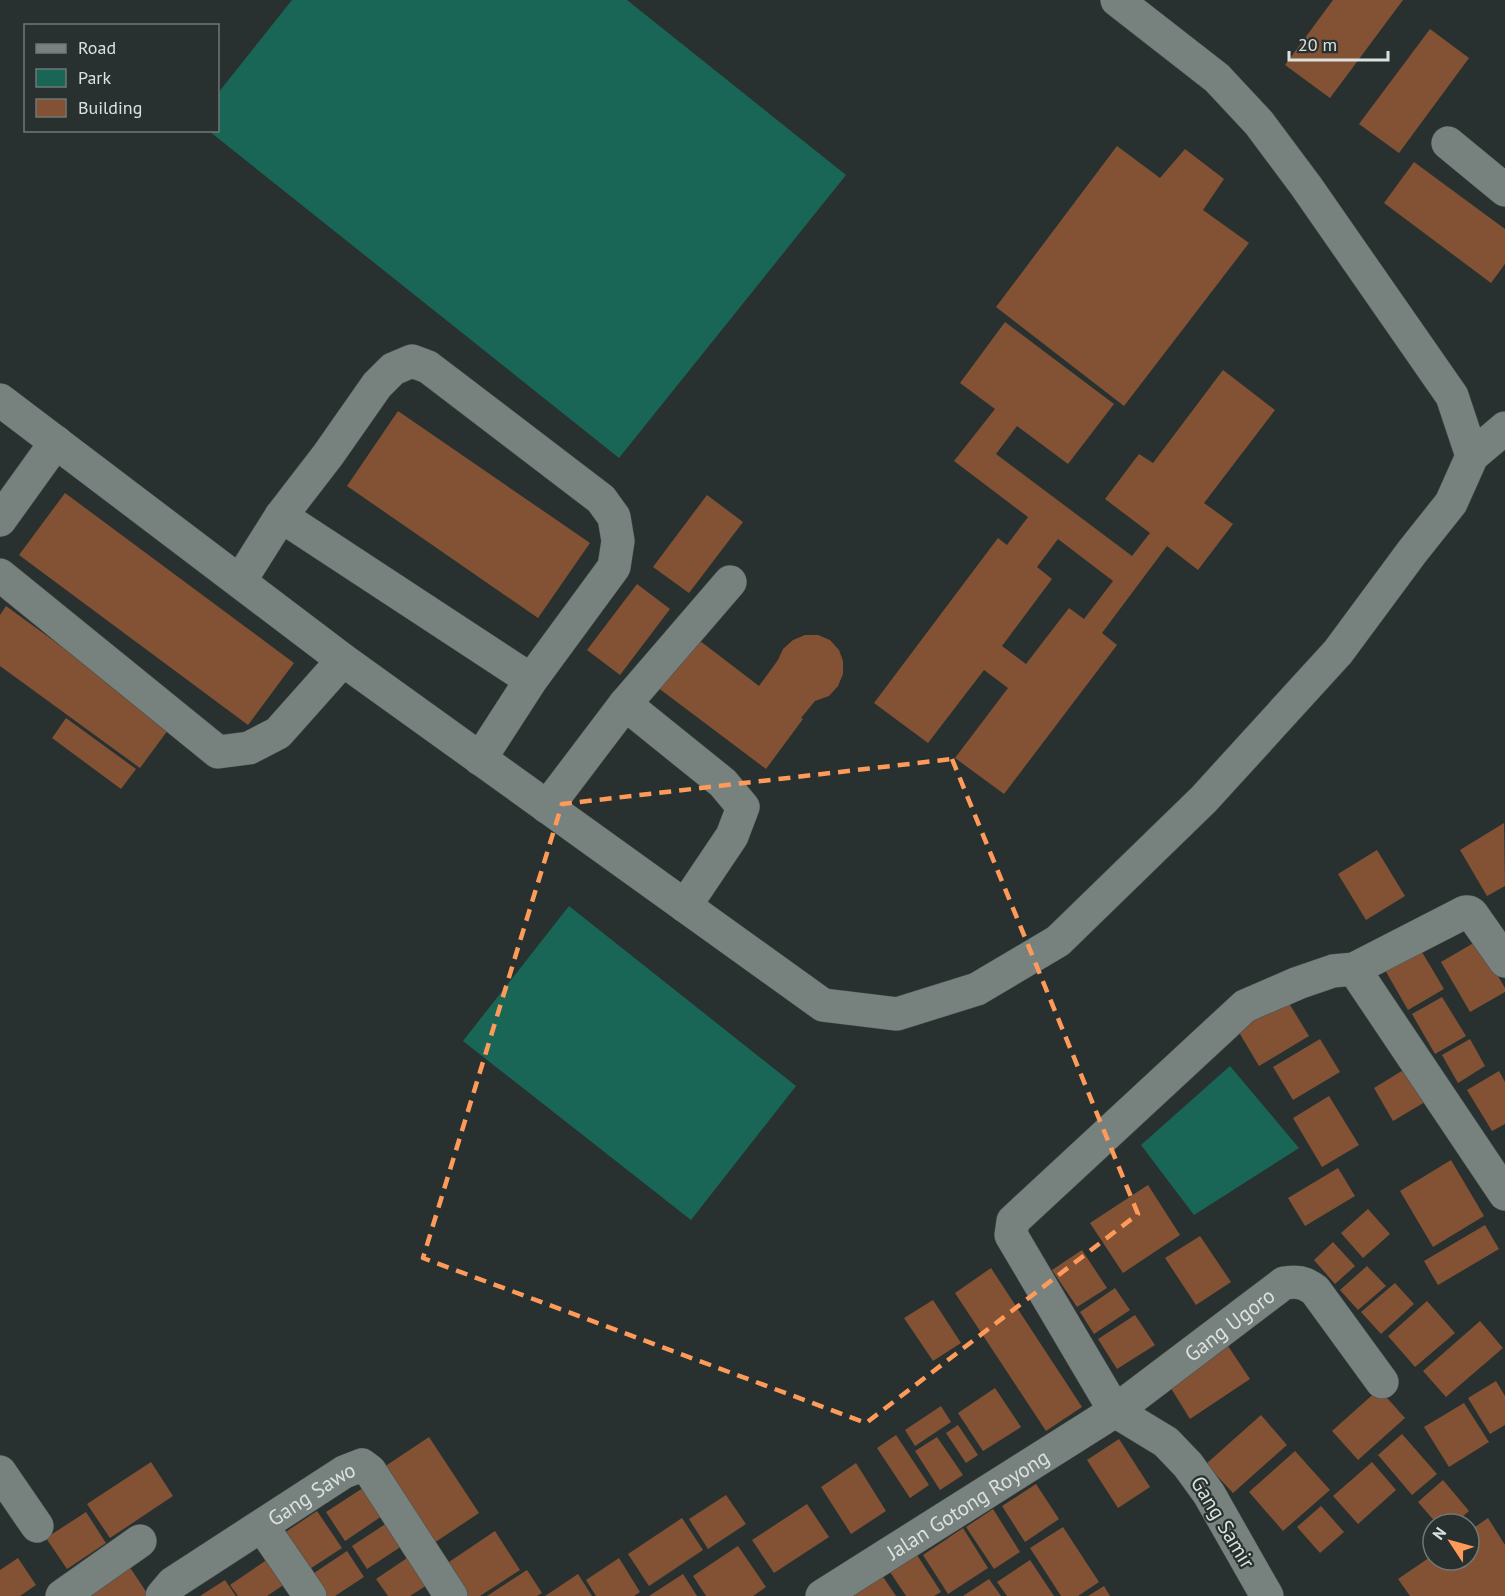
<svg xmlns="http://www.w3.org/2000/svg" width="1505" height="1596" viewBox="0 0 1505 1596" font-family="'PT Sans',sans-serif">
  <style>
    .green { fill: #1a6656 }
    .building { fill: #835234; fill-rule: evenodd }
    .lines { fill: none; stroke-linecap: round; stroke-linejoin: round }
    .minor-casing { stroke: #464d4b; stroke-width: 34 }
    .minor { stroke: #77817e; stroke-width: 33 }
    .marked { fill: none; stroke: #ff9b5a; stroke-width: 4.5; stroke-dasharray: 12 8; stroke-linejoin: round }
    .labels { text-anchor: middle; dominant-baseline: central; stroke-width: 4.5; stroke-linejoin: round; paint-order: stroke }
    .street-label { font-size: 21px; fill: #dbe1df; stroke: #28312f }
  </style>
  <rect width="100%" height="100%" fill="#28312f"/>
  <path class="green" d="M292,0H627L846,175L619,458L209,131L218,130V93Z
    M569,906L796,1086L691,1220L463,1041Z
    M1230,1066L1299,1148L1194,1215L1141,1145Z"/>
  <path class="building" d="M1333,0H1403L1330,98L1285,65Z
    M1430,29L1469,58L1399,153L1359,124Z
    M1117,146L1160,178L1185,149L1224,179L1203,210L1249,243L1124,406L996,307Z
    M1414,162L1505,229V264L1491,283L1384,203Z
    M1005,322L1114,404L1068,464L1017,426L996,454L1132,556L1150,533L1105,499L1139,454L1153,463L1223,370L1275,410L1204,503L1233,524L1198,570L1167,546L1102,633L1117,645L1004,794L955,758L1008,688L984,670L928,743L874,703L998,538L1007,545L1028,517L954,461L995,409L960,383ZM1058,539L1113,581L1084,619L1069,608L1026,664L1002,646L1052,579L1037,567Z
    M398,411L590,543L538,618L347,486Z
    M65,493L294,663L248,725L19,555Z
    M707,495L743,522L689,593L653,567Z
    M637,584L670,609L620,675L587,650Z
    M6,606L171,726L140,768L0,666V615Z
    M691,634L759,686L778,660L783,649L793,640L805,635H818L830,640L839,650L843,661V674L838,686L829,696L815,701L801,718L803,719L766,769L653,684Z
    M66,718L136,769L121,789L52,738Z
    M1504,823L1505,886L1487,896L1460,850Z
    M1377,850L1405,896L1366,920L1338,874Z
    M1477,941L1505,988V992L1470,1012L1441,962Z
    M1416,942L1444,989L1408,1010L1381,963Z
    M1442,997L1466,1036L1435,1054L1412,1014Z
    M1287,1000L1309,1036L1259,1066L1237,1029Z
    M1320,1039L1340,1072L1293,1100L1273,1067Z
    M1470,1039L1485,1066L1458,1083L1442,1055Z
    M1405,1069L1425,1102L1393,1121L1374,1088Z
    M1499,1071L1505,1082V1124L1492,1131L1467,1090Z
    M1329,1096L1359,1145L1322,1167L1293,1118Z
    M1451,1160L1484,1216L1433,1247L1400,1191Z
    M1338,1168L1355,1196L1305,1226L1288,1198Z
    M1148,1185L1180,1235L1123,1273L1090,1223Z
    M1368,1209L1390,1234L1363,1258L1341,1233Z
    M1485,1225L1499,1249L1438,1285L1424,1261Z
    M1200,1236L1231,1282L1196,1305L1165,1258Z
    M1333,1242L1355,1266L1335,1284L1314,1260Z
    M1082,1250L1107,1288L1077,1307L1052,1270Z
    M1367,1266L1386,1286L1358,1310L1340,1290Z
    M991,1268L1082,1407L1046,1431L955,1293Z
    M1395,1283L1414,1304L1381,1334L1361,1312Z
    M1115,1288L1130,1310L1094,1334L1080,1312Z
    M933,1300L961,1343L933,1361L904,1318Z
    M1427,1301L1455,1333L1415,1367L1388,1336Z
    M1135,1315L1155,1345L1117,1369L1098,1339Z
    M1480,1321L1503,1348L1446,1397L1423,1371Z
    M1228,1346L1250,1379L1190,1419L1169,1385Z
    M1496,1381L1505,1396V1425L1490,1434L1468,1398Z
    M995,1388L1021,1427L983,1451L958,1413Z
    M1379,1389L1405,1418L1358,1460L1332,1431Z
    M1464,1403L1489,1442L1449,1467L1424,1427Z
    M941,1406L951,1422L915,1446L905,1430Z
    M1261,1415L1287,1445L1233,1493L1206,1464Z
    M958,1425L978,1455L966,1463L946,1433Z
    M1402,1434L1437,1474L1412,1495L1378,1455Z
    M896,1435L929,1485L910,1498L877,1448Z
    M429,1437L479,1513L431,1545L381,1469Z
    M937,1437L963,1475L940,1490L915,1451Z
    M1119,1439L1150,1487L1118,1508L1087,1460Z
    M1295,1451L1330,1490L1283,1531L1249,1492Z
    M151,1462L173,1496L110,1538L87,1504Z
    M1372,1462L1396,1490L1358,1524L1333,1496Z
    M856,1463L886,1511L851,1534L821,1487Z
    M1443,1480L1469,1511L1454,1524H1437L1418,1502Z
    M369,1484L388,1512L345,1541L326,1512Z
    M1036,1484L1059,1519L1025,1542L1002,1506Z
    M726,1495L746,1524L708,1549L689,1519Z
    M807,1504L829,1537L774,1573L752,1540Z
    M1321,1506L1344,1532L1320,1553L1297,1527Z
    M993,1509L1020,1552L994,1569L966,1527Z
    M317,1511L342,1548L302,1574L278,1537Z
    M86,1512L106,1543L67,1569L46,1538Z
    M682,1518L703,1550L649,1586L628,1554Z
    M1488,1518L1505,1545V1596H1410L1398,1579L1433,1555V1560H1469V1531Z
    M393,1519L408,1542L367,1569L352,1546Z
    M1063,1527L1099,1582L1078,1596H1061L1030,1548Z
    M963,1528L988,1568L948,1594L923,1555Z
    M495,1531L520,1570L480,1596H467L446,1564Z
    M738,1546L766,1587L753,1596H706L693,1576Z
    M347,1551L364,1577L335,1596H316L305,1579Z
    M416,1552L435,1580L410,1596H388L376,1579Z
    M917,1555L941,1592L934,1596H906L890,1572Z
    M18,1558L36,1585L20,1596H0V1570Z
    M619,1558L640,1592L634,1596H596L586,1580Z
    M268,1559L285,1584L267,1596H238L230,1585Z
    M1030,1560L1054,1596H1007L997,1582Z
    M127,1563L149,1596H74Z
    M527,1570L542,1593L537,1596H487Z
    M879,1571L896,1596H846Z
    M578,1574L592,1596H545Z
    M683,1574L697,1596H649Z
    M989,1579L1001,1596H963Z
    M225,1580L236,1596H200Z
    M1104,1586L1110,1596H1088Z"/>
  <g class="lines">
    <defs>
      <g id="minor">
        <path d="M1448,143L1505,190"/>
        <path d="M0,400L343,660L823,1005L897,1014L977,989L1058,941L1204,799L1338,652L1412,552L1451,503L1472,456L1452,396L1306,186L1259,123L1217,78L1117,0"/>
        <path d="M1472,456L1505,428"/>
        <path d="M0,520L56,442"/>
        <path d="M0,575L218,752L249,748L278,733L343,660"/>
        <path d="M240,581L281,516"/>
        <path d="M625,704L723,783L743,807L732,836L685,906"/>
        <path d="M480,759L531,680L614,567L618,541L614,517L601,499L428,367L412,361L393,369L377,385L328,455L281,516L531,680"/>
        <path d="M547,807L625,704L730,582"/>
        <path d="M1354,969L1505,1194"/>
        <path d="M0,1472L37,1526"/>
        <path d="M262,1526L310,1596"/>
        <path d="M62,1596L140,1541"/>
        <path id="s1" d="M162,1596L173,1583L344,1472L362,1465L370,1471L451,1596"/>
        <path id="s2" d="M822,1596L1115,1411L1284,1283C1297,1281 1304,1282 1315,1290L1382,1382"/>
        <path d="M1267,1596L1209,1494L1188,1465L1166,1442L1115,1411L1011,1235L1013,1221L1245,1006L1298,983L1333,971L1354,969L1465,912H1469L1472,914L1505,961"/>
      </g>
    </defs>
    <use href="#minor" class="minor-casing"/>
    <use href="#minor" class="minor"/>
  </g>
  <path class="marked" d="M952,759L1138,1214L866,1423L423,1258L562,804Z"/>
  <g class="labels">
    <g class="street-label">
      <text stroke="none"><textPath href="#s2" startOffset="490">Gang Ugoro</textPath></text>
      <text stroke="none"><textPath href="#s1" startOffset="182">Gang Sawo</textPath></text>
      <text stroke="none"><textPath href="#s2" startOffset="172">Jalan Gotong Royong</textPath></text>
      <text transform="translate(1223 1522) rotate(59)">Gang Samir</text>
    </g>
  </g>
  <rect x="24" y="24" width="195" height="108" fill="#28312f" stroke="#707775" stroke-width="1.5"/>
  <rect x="36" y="44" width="30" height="9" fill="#77817e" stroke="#707775" stroke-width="1.5"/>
  <text x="78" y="54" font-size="18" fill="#dbe1df">Road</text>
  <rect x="36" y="69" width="30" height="18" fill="#1a6656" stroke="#707775" stroke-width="1.5"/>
  <text x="78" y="84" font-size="18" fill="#dbe1df">Park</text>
  <rect x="36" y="99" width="30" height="18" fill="#835234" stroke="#707775" stroke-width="1.5"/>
  <text x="78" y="114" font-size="18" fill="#dbe1df">Building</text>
  <g transform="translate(1451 1542) rotate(306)"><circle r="28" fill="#28312f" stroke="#707775" stroke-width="1.5"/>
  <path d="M0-4.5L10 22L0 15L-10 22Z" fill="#ff9b5a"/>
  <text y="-9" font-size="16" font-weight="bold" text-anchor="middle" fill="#dbe1df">N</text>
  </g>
  <path d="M1289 51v9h99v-9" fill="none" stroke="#dbe1df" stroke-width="3"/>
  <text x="1298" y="51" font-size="18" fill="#dbe1df" stroke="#28312f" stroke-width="4.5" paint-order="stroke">20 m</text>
</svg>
